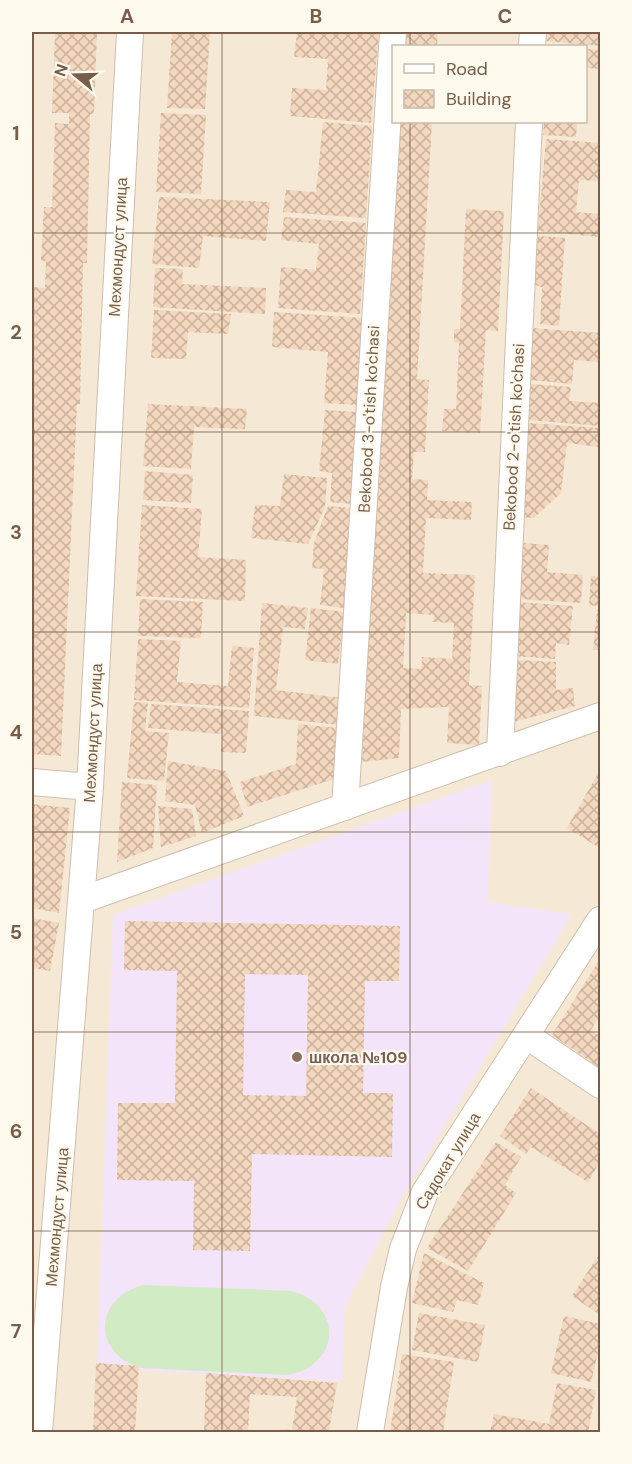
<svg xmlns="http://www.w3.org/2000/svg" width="632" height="1464" viewBox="0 0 632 1464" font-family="'DM Sans',sans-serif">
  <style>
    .residential { fill: #f5e9d5; fill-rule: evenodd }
    .education { fill: #f3e4fa }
    .garden { fill: #d1ecc5 }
    .building { fill: url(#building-cross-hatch); fill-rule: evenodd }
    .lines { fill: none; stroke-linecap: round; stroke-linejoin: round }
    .minor-casing { stroke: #cfbeac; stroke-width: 28 }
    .minor { stroke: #fff; stroke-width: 26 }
    .grid { fill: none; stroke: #785e4a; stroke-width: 1.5; stroke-opacity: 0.55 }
    .education-dot { fill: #8d6e63; stroke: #fffaee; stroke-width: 2 }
    .labels { text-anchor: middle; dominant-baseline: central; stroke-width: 4.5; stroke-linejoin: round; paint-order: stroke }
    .street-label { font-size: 16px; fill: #785e4a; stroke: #fffaee }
    .education-label { font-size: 16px; font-weight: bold; fill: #785e54; stroke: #fffaee; text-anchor: start }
    .neatline { fill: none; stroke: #785e4a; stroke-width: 2 }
    .grid-label { font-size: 20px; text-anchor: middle; font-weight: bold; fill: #785e4a }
  </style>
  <defs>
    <pattern id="building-cross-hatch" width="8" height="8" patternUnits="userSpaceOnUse" patternTransform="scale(1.5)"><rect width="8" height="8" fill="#f3d7be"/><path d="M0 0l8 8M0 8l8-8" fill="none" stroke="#cab29c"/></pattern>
  </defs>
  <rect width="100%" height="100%" fill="#fdf6e7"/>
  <path class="residential" d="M32,32H600V1432H32ZM394,46H586V122H394Z"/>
  <path class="education" d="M492,780L488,902L572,914L401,1199L345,1307L342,1381L97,1369L113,915Z"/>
  <path class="garden" d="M144,1285L291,1291C344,1304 341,1366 287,1375L141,1368C91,1353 94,1297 144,1285Z"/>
  <path class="building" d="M55,32H97L94,114H90L87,263H83L80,404H77L61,756L32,754V287L45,288L46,261H41L44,207H52L55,123L69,124V113H52Z
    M172,32H210L205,109L167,108Z
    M297,32H379L371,123L290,116L292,88L326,90L328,59L294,57Z
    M401,32H438L437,46H401Z
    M547,32H600V46L546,41Z
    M586,49L600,50V69L586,68Z
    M161,113L206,115L201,194L156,192Z
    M323,122L372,126L366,218L283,212L286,190L316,192Z
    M392,122H432L417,379L429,380L425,452H414L412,479L428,480L427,500L472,502L471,520L426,518L423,573L475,575L469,685L482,686L479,745L447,743L449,707L401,709L399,758L362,762L376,497H378L381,450H379ZM406,613L434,615L433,622L454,623L452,659L422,657L421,669L403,668Z
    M544,122H577L576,137L543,135Z
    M546,139L600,143V181L579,180L576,212L600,214V237L538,231Z
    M159,197L270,202L266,241L203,236L199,268L152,264Z
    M466,209L504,211L498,331L486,330L480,433L442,431L444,409H456L459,343L454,342V329H460Z
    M284,217L366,223L360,314L278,308L281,267L316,270L319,244L281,240Z
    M538,236L565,238L559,326L540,324L542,287L535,285Z
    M155,268L183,269L182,284L266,288L265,314L153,307Z
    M154,310L231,314L228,334L188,332L186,359L151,358Z
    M274,312L363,318L357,405L324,403L328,352L272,347Z
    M533,328L600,333V362L574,360L572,384L529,380Z
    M531,384L571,387L569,401L600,403V426L528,420Z
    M148,404L247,409L245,429L194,427L191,469L143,466Z
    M325,410L357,412L352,504L330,502L332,473L319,471Z
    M527,423L600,428V447L567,443L561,493L534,518L519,517Z
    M145,471L193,475L191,503L143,500Z
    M284,474L327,478L325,507L308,544L251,538L255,505L280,506Z
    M142,505L202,509L198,557L246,560L245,601L136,596Z
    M328,506L352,508L344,608L320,605L324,569L312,568L314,543Z
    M523,543L549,545L547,572L583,575L581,603L519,599Z
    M591,576L600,577V606L589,605Z
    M140,599L203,602L201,638L138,636Z
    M517,602L573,606L569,645L556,643L555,659L513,656Z
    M262,603L308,608L305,629L283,627L276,690L342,698L340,725L254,716Z
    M311,608L344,612L338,664L305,660Z
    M597,610H600V650H593Z
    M138,639L181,641L177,682L228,686L232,646L254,648L249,708L134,700Z
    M516,660L556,662V690L573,688L575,706L513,722Z
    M134,702L148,703L145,731L169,733L164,781L127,778Z
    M151,704L249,711L246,753L221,752L222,734L148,728Z
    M298,724L338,728L334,779L247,807L240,782L296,764Z
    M168,761L226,771L244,816L202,833L195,805L165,801Z
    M600,770V848L567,828Z
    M122,782L157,785L153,848L117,862Z
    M32,804L70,808L59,913L32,908L35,842H32Z
    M158,806L192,809L196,836L161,847Z
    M32,918L59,923L50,971L32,968Z
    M125,921L400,926L399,981H365L363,1093H393L392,1157L252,1154L250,1251L193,1250L194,1181L117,1180L118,1103H175L177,971L124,970ZM245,974L308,975L306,1096L243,1095Z
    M600,959V1015L591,1030L600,1036V1068L552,1035Z
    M531,1088L600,1134V1161L588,1182L531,1147L526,1154L500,1136Z
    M496,1142L521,1157L505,1185L516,1193L468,1271L427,1248Z
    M424,1253L484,1283L478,1305L457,1300L453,1312L412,1303Z
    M600,1253V1315L572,1296Z
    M419,1313L485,1325L478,1362L412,1350Z
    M564,1316L600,1324V1344L591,1382L551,1373Z
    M402,1354L454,1362L443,1432H390Z
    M96,1363L139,1366L135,1432H93Z
    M206,1373L337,1383L329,1432H280V1429L292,1430L297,1397L250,1394L248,1432H204Z
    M557,1383L596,1390L588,1432H490L494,1414L549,1424Z"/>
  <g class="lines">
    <defs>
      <path id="minor" d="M532,46L533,32
        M500,753L529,122
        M32,782L90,787
        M345,807L393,32
        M82,900L600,716
        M527,1036L600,1085
        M39,1432L90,787L130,32
        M370,1432L394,1287L403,1249L425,1192L600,920"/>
    </defs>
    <use href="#minor" class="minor-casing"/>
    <use href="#minor" class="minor"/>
  </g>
  <path class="grid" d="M222,32V1432M410,32V46M410,122V1432M32,233H600M32,432H600M32,632H600M32,832H600M32,1032H600M32,1231H600"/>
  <circle class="education-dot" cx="297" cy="1057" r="6"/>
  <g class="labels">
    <g class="street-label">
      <text transform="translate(118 247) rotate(-87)">Мехмондуст улица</text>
      <text transform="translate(369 419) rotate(-87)">Bekobod 3-o'tish ko'chasi</text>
      <text transform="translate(514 437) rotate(-87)">Bekobod 2-o'tish ko'chasi</text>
      <text transform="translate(93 733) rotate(-87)">Мехмондуст улица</text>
      <text transform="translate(448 1161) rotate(-59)">Садокат улица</text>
      <text transform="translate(57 1217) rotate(-85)">Мехмондуст улица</text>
    </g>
    <g class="education-label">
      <text x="309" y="1057">школа №109</text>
    </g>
  </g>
  <rect width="632" height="1464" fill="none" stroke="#fffaee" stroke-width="66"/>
  <rect x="392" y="45" width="195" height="78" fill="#fffaee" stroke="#c9bcac" stroke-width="1.5"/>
  <rect x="404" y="64" width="30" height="9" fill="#ffffff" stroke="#c9bcac" stroke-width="1.5"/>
  <text x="446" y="75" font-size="18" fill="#785e4a">Road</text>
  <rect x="404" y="90" width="30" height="18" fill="url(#building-cross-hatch)" stroke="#c9bcac" stroke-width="1.5"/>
  <text x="446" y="105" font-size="18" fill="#785e4a">Building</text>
  <g transform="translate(75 75) rotate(289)" stroke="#fffaee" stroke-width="4.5" paint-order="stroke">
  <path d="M0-4.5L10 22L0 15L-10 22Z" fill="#785e4a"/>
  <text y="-9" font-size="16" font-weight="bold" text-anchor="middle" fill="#785e4a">N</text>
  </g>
  <rect x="33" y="33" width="566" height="1398" class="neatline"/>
  <g class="grid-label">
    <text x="127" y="23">A</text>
    <text x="316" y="23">B</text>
    <text x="505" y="23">C</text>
    <text x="16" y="140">1</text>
    <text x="16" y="339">2</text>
    <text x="16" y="539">3</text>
    <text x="16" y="739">4</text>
    <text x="16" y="939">5</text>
    <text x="16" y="1138">6</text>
    <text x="16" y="1338">7</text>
  </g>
</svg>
